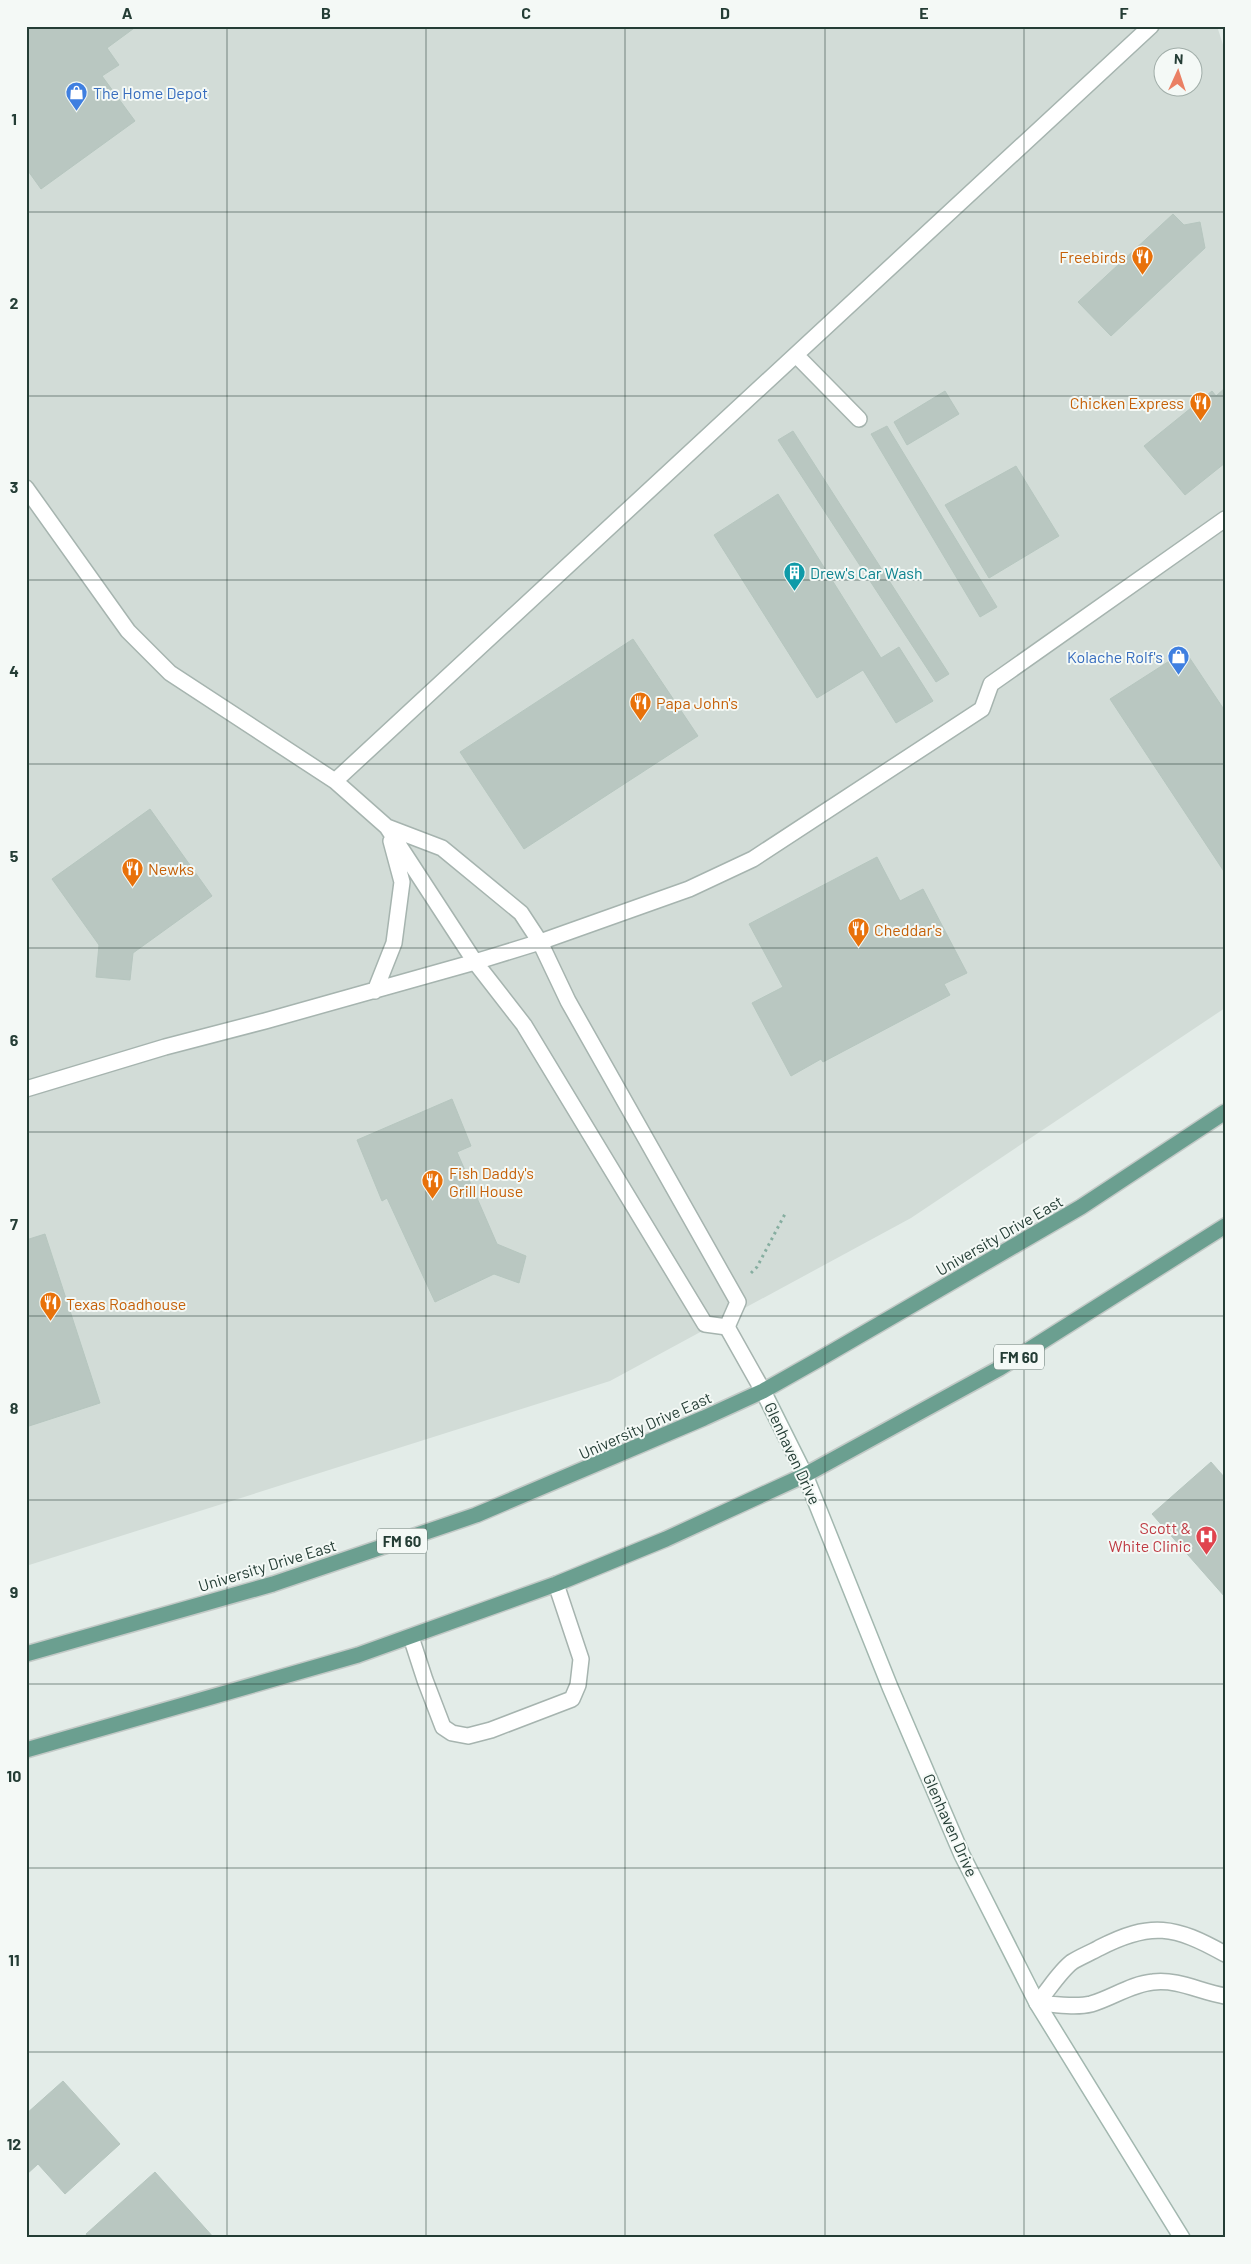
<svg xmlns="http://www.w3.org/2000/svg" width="1251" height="2264" viewBox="0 0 1251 2264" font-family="Barlow,sans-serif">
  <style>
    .built { fill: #d2dcd7; fill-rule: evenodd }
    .building { fill: #b9c7c1; stroke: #b6c6bf }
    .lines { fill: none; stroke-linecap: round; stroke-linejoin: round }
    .lane-casing { stroke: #a6b4af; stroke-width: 18 }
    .street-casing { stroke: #a6b4af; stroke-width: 18 }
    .secondary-casing { stroke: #a2b7af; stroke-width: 18 }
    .primary-casing { stroke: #c2c9c6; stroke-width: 18 }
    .path { stroke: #86aea0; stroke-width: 3; stroke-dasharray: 2.5 4; stroke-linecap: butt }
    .lane { stroke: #fff; stroke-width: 15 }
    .street { stroke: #fff; stroke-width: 15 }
    .secondary { stroke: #fff; stroke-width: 15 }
    .primary { stroke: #6b9f90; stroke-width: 15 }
    .grid { fill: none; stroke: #243d35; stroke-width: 1; stroke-opacity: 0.55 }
    .labels { text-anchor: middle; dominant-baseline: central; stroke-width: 4; stroke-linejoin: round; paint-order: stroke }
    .shield { fill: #f4f9f6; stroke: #62756f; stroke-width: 1 }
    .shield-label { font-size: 15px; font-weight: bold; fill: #243d35 }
    .shop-label { font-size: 16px; fill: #366cbe; stroke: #f4f9f6; text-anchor: start }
    .food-label { font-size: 16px; fill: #c56008; stroke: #f4f9f6; text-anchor: start }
    .culture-label { font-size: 16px; fill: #0d838f; stroke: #f4f9f6; text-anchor: start }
    .street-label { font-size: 16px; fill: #243d35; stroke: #f4f9f6 }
    .health-label { font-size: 16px; fill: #be3a42; stroke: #f4f9f6; text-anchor: end }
    .neatline { fill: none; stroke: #243d35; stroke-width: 2 }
    .grid-label { font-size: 16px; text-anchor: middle; font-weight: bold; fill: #243d35 }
  </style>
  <rect width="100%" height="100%" fill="#e3ece8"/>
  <path class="built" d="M26,26H1217L1225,51V1008L911,1218L610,1381L26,1566ZM1164,58H1194V88H1164Z"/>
  <path class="building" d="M26,26H137L107,48L119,65L102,76L135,121L41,189L26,168Z
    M1173,214L1184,225L1200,222L1205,248L1111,336L1078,302Z
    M1225,388V463L1185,495L1144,446L1212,391L1216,396Z
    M945,391L959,414L907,445L894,422Z
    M887,426L997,607L980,617L871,434Z
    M793,431L949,674L936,682L778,440Z
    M1016,466L1059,536L989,578L945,505Z
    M778,494L881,658L899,647L933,701L896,723L863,670L817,698L714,535Z
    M633,639L698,736L524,849L460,752Z
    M1185,651L1225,711V873L1110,699Z
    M150,809L212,896L133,953L130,980L96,977L99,945L52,879Z
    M877,857L900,901L923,889L967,973L944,984L950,995L823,1062L821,1059L791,1076L752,1003L783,987L749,924Z
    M452,1099L471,1146L457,1152L497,1244L526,1256L519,1283L494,1274L435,1302L387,1198L382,1201L357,1140Z
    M45,1234L100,1403L26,1427V1240Z
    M1211,1462L1225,1478V1597L1152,1514Z
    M63,2081L120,2144L65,2194L38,2164L26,2175V2114Z
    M155,2172L214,2238H89L86,2234Z"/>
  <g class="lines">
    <defs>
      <path id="lane" d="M796,355L859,419
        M26,488L128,631L170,673L335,781L387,827L475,962L524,1025L705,1324L727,1327L738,1302L568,1001L540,942L521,913L442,848L387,827
        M335,781L1151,26
        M375,991L394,943L402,882L391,841
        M26,1089L165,1047L265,1021L475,962L540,942L689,889L753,859L982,709L991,684L1225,519
        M411,1637L425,1680L443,1727L452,1733L468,1736L491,1730L572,1699L578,1685L581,1659L556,1584
        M1037,2003C1048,1991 1059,1972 1072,1962C1080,1957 1090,1953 1099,1948C1151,1921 1175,1926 1225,1954
        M1037,2003C1053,2004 1075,2008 1091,2004C1112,1998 1131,1984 1153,1982C1179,1979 1200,1992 1225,1996"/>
      <path id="street" d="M727,1327L763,1391"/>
      <path id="secondary" d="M763,1391L805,1475L890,1687L962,1855L1037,2003L1182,2238"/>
      <path id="primary" d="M26,1654L273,1584L476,1515L704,1418L763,1391L816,1361L1081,1207L1225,1112
        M26,1750L358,1655L556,1584L666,1539L805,1475L1000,1368L1225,1226"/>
    </defs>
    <use href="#lane" class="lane-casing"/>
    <use href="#street" class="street-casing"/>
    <use href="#secondary" class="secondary-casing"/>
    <use href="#primary" class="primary-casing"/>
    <path class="path" d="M751,1273L757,1267L785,1214"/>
    <use href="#lane" class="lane"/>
    <use href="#street" class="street"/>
    <use href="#secondary" class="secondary"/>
    <use href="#primary" class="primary"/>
  </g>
  <path class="grid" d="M227,26V2238M426,26V2238M625,26V2238M825,26V2238M1024,26V2238M26,212H1225M26,396H1225M26,580H1225M26,764H1225M26,948H1225M26,1132H1225M26,1316H1225M26,1500H1225M26,1684H1225M26,1868H1225M26,2052H1225"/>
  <defs>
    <symbol id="shop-pin" viewBox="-11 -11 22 30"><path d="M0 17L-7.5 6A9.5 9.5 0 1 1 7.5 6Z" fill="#3f7fe0" stroke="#f4f9f6"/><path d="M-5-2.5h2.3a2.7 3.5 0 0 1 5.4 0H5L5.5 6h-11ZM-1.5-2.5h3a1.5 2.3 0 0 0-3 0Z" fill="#fff"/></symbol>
    <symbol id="restaurant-pin" viewBox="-11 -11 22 30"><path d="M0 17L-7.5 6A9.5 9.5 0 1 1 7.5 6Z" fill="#e8710a" stroke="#f4f9f6"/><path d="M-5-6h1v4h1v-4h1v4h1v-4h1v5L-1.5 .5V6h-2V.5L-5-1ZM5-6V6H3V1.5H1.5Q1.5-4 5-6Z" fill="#fff"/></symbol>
    <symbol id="building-pin" viewBox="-11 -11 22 30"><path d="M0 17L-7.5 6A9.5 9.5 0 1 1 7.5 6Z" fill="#0f9aa8" stroke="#f4f9f6"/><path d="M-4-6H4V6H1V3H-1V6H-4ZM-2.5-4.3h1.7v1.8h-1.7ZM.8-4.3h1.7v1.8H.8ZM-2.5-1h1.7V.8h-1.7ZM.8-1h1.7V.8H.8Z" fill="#fff"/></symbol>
    <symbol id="hospital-pin" viewBox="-11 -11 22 30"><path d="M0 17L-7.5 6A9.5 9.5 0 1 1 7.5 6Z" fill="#e0444e" stroke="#f4f9f6"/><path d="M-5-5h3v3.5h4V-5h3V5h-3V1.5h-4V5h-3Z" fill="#fff"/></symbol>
  </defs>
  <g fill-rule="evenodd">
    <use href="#shop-pin" x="64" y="80" width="25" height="34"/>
    <use href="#restaurant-pin" x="1130" y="244" width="25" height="34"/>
    <use href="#restaurant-pin" x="1188" y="390" width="25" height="34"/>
    <use href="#building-pin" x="782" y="560" width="25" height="34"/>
    <use href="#shop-pin" x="1166" y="644" width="25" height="34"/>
    <use href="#restaurant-pin" x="628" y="690" width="25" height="34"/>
    <use href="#restaurant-pin" x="120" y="856" width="25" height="34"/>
    <use href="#restaurant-pin" x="846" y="916" width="25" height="34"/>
    <use href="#restaurant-pin" x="420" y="1168" width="25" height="34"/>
    <use href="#restaurant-pin" x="38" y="1290" width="25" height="34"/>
    <use href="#hospital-pin" x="1194" y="1524" width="25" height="34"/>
  </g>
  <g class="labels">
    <g class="shield">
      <rect x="994" y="1344.5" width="50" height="25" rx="4"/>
      <rect x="377" y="1528.5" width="50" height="25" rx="4"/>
    </g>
    <g class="shield-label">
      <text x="1019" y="1357">FM 60</text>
      <text x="402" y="1541">FM 60</text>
    </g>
    <g class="shop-label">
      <text x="93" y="92">The Home Depot</text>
      <text x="1163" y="656" text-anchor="end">Kolache Rolf's</text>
    </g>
    <g class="food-label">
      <text x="1126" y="256" text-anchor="end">Freebirds</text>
      <text x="1184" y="402" text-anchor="end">Chicken Express</text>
      <text x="656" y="702">Papa John's</text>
      <text x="148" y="868">Newks</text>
      <text x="874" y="929">Cheddar's</text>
      <text x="449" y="1172">Fish Daddy's<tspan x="449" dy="18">Grill House</tspan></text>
      <text x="66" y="1303">Texas Roadhouse</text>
    </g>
    <g class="culture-label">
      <text x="810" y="572">Drew's Car Wash</text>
    </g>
    <g class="street-label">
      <text transform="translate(999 1235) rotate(-30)">University Drive East</text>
      <text transform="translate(645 1425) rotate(-24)">University Drive East</text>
      <text transform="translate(793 1453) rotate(65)">Glenhaven Drive</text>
      <text transform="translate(267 1565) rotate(-17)">University Drive East</text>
      <text transform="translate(951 1825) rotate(66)">Glenhaven Drive</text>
    </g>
    <g class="health-label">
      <text x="1191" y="1527">Scott &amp;<tspan x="1191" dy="18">White Clinic</tspan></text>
    </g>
  </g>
  <rect width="1251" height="2264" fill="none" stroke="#f4f9f6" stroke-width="55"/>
  <g transform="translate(1178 72) rotate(3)"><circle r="24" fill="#f4f9f6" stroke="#a1aea9"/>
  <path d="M0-4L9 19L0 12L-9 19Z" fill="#ea8064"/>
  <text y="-8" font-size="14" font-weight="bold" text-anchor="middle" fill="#243d35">N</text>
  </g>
  <rect x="28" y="28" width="1196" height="2208" class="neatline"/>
  <g class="grid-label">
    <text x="127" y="19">A</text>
    <text x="326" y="19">B</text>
    <text x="526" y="19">C</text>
    <text x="725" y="19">D</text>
    <text x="924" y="19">E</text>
    <text x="1124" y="19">F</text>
    <text x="14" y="125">1</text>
    <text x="14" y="309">2</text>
    <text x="14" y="493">3</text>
    <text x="14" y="677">4</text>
    <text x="14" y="862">5</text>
    <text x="14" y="1046">6</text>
    <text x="14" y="1230">7</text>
    <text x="14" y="1414">8</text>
    <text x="14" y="1598">9</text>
    <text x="14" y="1782">10</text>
    <text x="14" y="1966">11</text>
    <text x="14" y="2150">12</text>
  </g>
</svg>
